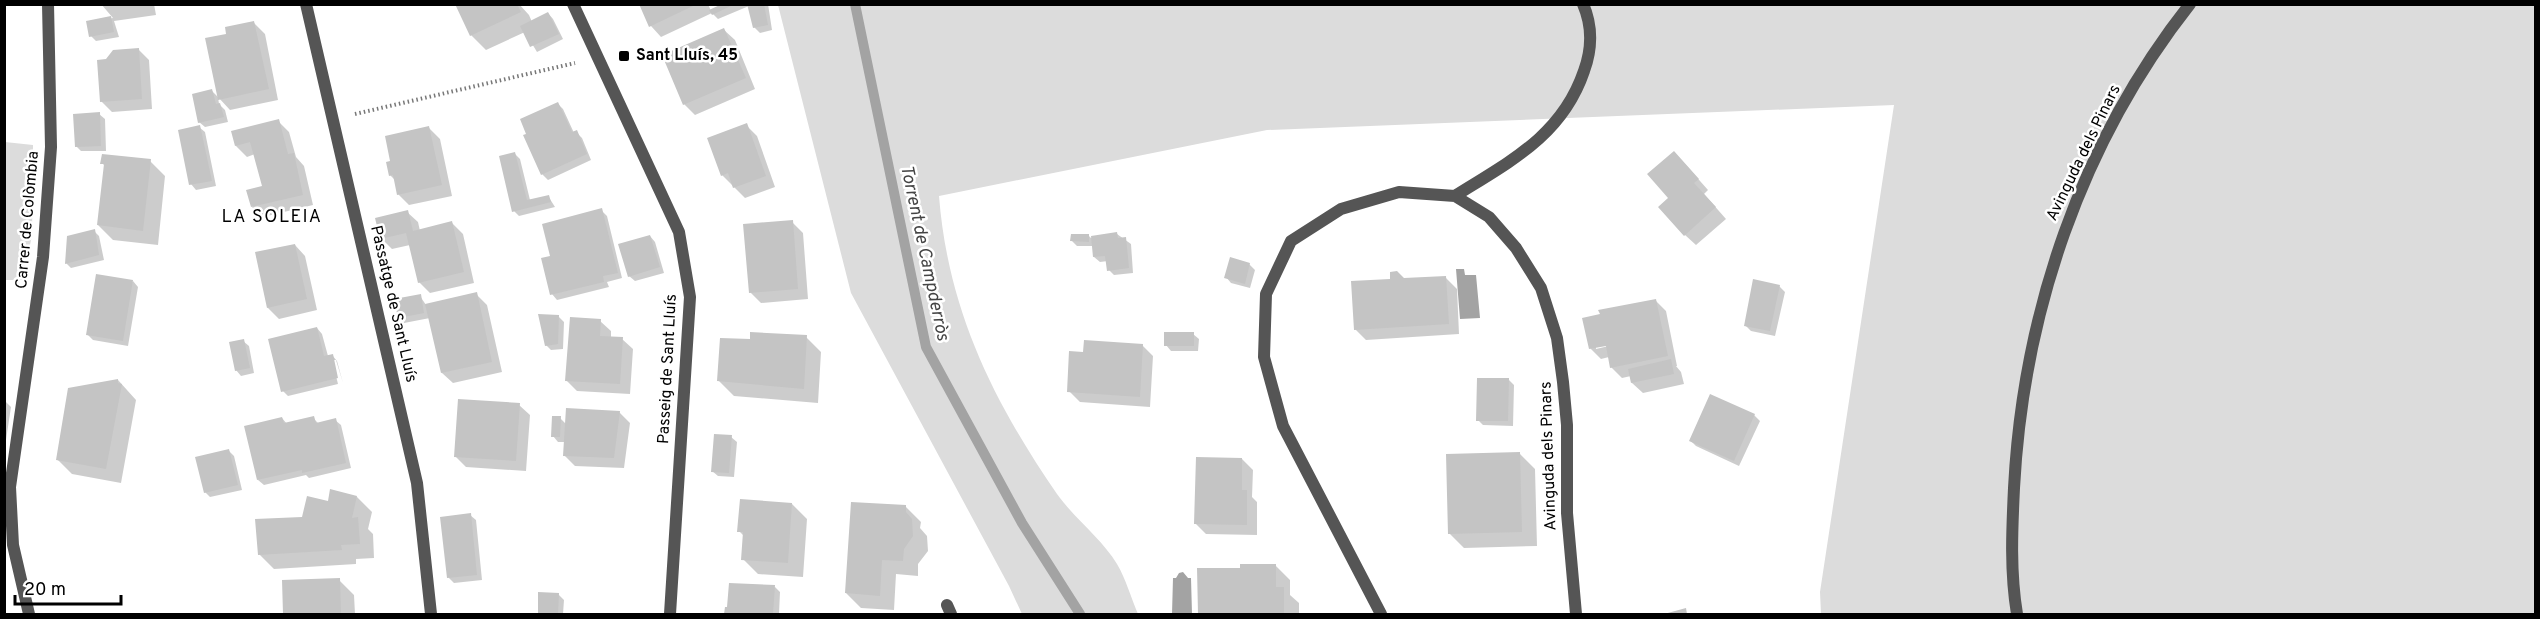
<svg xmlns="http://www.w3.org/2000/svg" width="2540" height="619" viewBox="0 0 2540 619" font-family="Overpass,sans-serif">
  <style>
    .green { fill: #dcdcdc }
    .water { fill: #a3a3a3 }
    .shadow { fill: #0003; fill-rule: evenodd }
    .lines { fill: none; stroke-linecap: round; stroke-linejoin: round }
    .stream { stroke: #a3a3a3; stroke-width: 10 }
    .building { fill: #c4c4c4 }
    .path { stroke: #777; stroke-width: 4; stroke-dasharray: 1.5 3; stroke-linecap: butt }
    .street { stroke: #555; stroke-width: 12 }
    .poi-dot { fill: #000; stroke: #fff; stroke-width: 2 }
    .labels { text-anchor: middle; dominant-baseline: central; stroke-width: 5; stroke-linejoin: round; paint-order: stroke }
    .poi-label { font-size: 16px; font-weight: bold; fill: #000; stroke: #fff; text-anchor: start }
    .street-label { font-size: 16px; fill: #000; stroke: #fff }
    .neighbourhood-label { font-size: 18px; letter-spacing: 1.5px; fill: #000; stroke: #fff }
    .water-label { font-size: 18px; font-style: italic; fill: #444; stroke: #fff }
  </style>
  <rect width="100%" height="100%" fill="#fff"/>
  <path class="green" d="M778,5H2535V614H1821L1820,592L1894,105L1267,130L939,196C948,310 993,401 1057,494C1074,518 1102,539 1117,564C1126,579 1131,598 1138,614H1022L1009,586L851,293Z
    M5,142L33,145L32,236L22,280H5Z"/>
  <path class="water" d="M1456,269H1464L1465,275H1476L1480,318L1460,319Z
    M1183,572L1188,578H1191L1192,614H1172L1173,578H1176L1179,573Z"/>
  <path class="shadow" d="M101,4H154L156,15L114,21L119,37L96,41L91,36L88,23L113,18Z
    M457,4H519L529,15L532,22L548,13L553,19L563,39L537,52L525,32L486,50L471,35Z
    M640,4H708L711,11L725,4H768L772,30L760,33L754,27L749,6L718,19L712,13L661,37L651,26Z
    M254,23L265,34L278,100L230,110L218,97L219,104L225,110L228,122L205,127L199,122L212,91L219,98L228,35Z
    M724,30L735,40L755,89L695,115L684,104Z
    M138,49L149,60L152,109L112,112L101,101Z
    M558,104L563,109L574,133L576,132L582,138L591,160L548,180L542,174Z
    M99,114L105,119L106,151H81L76,146Z
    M278,121L289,132L296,157L304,166L313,205L263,217L252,207L264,187L255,154L247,157L236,146L233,132Z
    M746,125L757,136L775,187L745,198L722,175Z
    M199,127L205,132L216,186L196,190L191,184Z
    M429,128L440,139L452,196L409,205L398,194L395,180L390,175L392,162Z
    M515,154L520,159L530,200L548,196L555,207L519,216L514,211Z
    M150,161L165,176L158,245L113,240L98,225L105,166L102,163Z
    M1685,164L1708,190L1704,194L1726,219L1696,245L1685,235L1670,198Z
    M601,210L607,216L622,278L607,282L609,287L557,300L552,294V257Z
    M407,212L418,222L420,231L452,223L463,234L474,283L430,293L419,282L410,245L392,249L381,238Z
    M792,222L803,233L808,299L761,303L750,292Z
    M94,231L99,236L104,260L71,268L66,263Z
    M1117,234L1131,244L1133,273L1114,275L1109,270L1108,261L1100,262L1094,257V246H1077L1072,241L1088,235L1091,238Z
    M650,236L655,242L664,273L635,281L629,276Z
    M295,245L305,256L317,310L279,319L268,308L256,254Z
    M1249,264L1255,270L1250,288L1231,283L1226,277Z
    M1446,278L1457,289L1459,334L1366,340L1355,329Z
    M133,281L138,287L128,346L93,340L88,335Z
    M1779,286L1785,292L1775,336L1751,331L1745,325Z
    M476,294L487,305L502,372L453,383L442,373L430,318L404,323L399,318L420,296L426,305Z
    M1655,300L1666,311L1677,366H1676L1681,372L1684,384L1643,393L1632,383L1631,376L1622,378L1611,367L1609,357L1601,359L1590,348ZM1613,345L1596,349V346Z
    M558,316L564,322L563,349L551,350L546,345Z
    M600,321L611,331V338L622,339L633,349L630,394L577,391L566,380Z
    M317,328L322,334L328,356L332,355L337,361L343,383L336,360H332L338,384L288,396L283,391Z
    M1193,334L1199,339L1198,351H1171L1166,345Z
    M806,337L821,352L818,403L734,396L719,381L751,341Z
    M243,341L249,346L254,373L241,376L236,370Z
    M1142,345L1153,356L1150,407L1080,402L1069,391Z
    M118,380L136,400L121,483L72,474L57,459L69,390Z
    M1509,380L1514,385L1513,426L1483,425L1478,420Z
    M4,400L11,407L4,453Z
    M519,405L530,415L526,471L466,467L455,456Z
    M619,412L630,423L624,468L575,466L564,455L565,442H558L553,436L560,418L566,424Z
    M1754,415L1760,421L1739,466L1696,446L1691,441Z
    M282,418L287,424L313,418L319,424L335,420L341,425L351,468L309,478L306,475L264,485L258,480Z
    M731,437L737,442L734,477L718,476L712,471Z
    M229,451L234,456L242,490L210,497L205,492Z
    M1520,454L1535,469L1537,546L1464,548L1449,533Z
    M1242,459L1253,470L1252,497L1257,502V535L1206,534L1195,523Z
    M357,497L372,512L368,529L373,534L374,558L356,559V564L274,569L259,554L303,518L329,502Z
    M792,504L807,519L803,577L758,574L743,559L744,536L739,531Z
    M906,507L921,522L920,528L927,536L928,551L918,564V576L896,574L894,610L861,608L846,593Z
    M470,515L476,520L482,580L454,583L448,577Z
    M1275,565L1290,580V595L1299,603V614H1199V570L1241,569Z
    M339,580L354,595L355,614H285L283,582Z
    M775,587L780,592L779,614H726V608Z
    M558,594L564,600L563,614H540Z"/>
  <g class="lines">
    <path class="stream" d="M855,4L926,347L1022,523L1080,614"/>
  </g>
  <path class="building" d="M455,4H517L521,12L470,36Z
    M639,4H697L649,27Z
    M722,4H735L712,15L709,10Z
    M747,4H764L768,25L753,28Z
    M548,12L559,34L530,47L520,26Z
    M111,16L114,32L89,37L86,21Z
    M254,21L269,89L218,100L205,38L226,34L225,27Z
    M724,28L746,78L683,105L662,55Z
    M139,48L142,99L100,102L97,60L106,59L113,50Z
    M212,89L216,104L220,103L224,117L198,123L192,94Z
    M558,102L572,132L577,130L587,154L541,175L523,135L526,134L520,119Z
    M100,112L101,146L75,147L73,114Z
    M279,119L288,154L294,153L303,195L251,207L246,190L262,186L250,142L235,146L231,131Z
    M747,123L766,176L733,188L728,173L721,176L707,138Z
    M200,125L212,181L189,185L178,130Z
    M429,126L442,185L397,195L393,175L389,176L386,162L390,161L385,136Z
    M1674,151L1699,179L1694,183L1716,207L1684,236L1658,207L1668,198L1647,174Z
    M515,152L527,200L549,195L551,202L512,212L499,156Z
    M102,154L151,159L143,231L97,225L104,164H100Z
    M602,208L618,273L603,276L604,282L550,295L541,258L550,256L542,224Z
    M408,210L413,231L452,221L464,272L418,283L406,233L380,239L375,218Z
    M793,220L798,289L749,293L743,224Z
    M95,229L99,255L65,264L67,236Z
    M1117,232L1118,238L1126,237L1129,268L1107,271L1105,256L1093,257L1091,236Z
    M1071,234H1089V242L1070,241Z
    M650,235L660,267L628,277L618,244Z
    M295,244L307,299L267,308L255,252Z
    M1230,257L1250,263L1245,284L1224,278Z
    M1397,271L1404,278L1446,276L1449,324L1354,330L1351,281L1390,279V272Z
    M96,274L133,280L123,341L86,335Z
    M1753,279L1780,285L1770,331L1744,326Z
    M477,292L492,362L441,373L425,304Z
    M421,294L424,313L398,318L394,299Z
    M1656,299L1668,356L1610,368L1606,346L1589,349L1582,318L1600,314L1598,310Z
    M538,314L559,315L558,344L545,346Z
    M570,317L601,319L600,336L623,337L620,384L565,381Z
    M317,327L324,356L333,354L338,378L281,392L268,339Z
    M750,332L807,335L804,389L717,381L720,338L750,339Z
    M1164,332H1194V346H1164Z
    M244,339L250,368L235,371L229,342Z
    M1084,340L1143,344L1140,397L1067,392L1069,351L1083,352Z
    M1671,359L1674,374L1631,383L1628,369Z
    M1477,378H1509L1508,421H1476Z
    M118,379V383L122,384L106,469L56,460L68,388Z
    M1710,394L1755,414L1734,461L1689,441Z
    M458,399L520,403L516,461L454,457Z
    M566,408L620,411L614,458L563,456Z
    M314,416L316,423L336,418L346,463L302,473V470L257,480L244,426L282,417L284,423Z
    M552,416H561L560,437H551Z
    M714,434L732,435L729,473L711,472Z
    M229,449L238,485L204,493L195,457Z
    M1520,452L1522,532L1448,534L1446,454Z
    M1196,457L1242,458V490H1247V525L1194,524Z
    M330,489L357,496L352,518L358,517L360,544L341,545L342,550L258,555L255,519L302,517L307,496L328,501Z
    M740,499L792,503L788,563L741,560L743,532H737Z
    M851,502L906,505V512L912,519L913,536L904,549L903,561L882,560L880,596L845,593Z
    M471,513L477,575L447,578L440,517Z
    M1240,564H1276V587H1284V614H1198L1197,568H1240Z
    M340,578L341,614H283L282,580Z
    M729,583L775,585L773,614H724L725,607H727Z
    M538,592L559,593L558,614H538Z
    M1686,608L1687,614H1664Z"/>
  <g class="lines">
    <path class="path" d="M355,114L575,63"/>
    <path class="street" d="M306,4L417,483L431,614
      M573,4L679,232L690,297L670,614
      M1455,196C1509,162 1562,136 1584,71C1592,49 1593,27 1583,4
      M947,605L951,614
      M29,614L13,545L10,487L43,257L51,147L48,4
      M1381,614L1283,426L1264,357L1266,294L1291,241L1341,209L1399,192L1455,196L1489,217L1516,248L1541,288L1557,338L1563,382L1567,425V513L1576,614
      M2017,614C2010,572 2012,530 2014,488C2023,314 2081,142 2190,4"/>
  </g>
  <rect class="poi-dot" x="618" y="50" width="12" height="12" rx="3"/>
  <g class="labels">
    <g class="poi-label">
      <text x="636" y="56">Sant Lluís, 45</text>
    </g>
    <g class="street-label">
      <text transform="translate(2084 153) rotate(-64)">Avinguda dels Pinars</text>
      <text transform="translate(28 220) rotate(-85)">Carrer de Colòmbia</text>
      <text transform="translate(393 304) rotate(77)">Passatge de Sant Lluís</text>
      <text transform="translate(668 369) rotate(-87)">Passeig de Sant Lluís</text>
      <text transform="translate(1549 456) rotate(-92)">Avinguda dels Pinars</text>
    </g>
    <g class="neighbourhood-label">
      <text x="272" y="217">LA SOLEIA</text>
    </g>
    <g class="water-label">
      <text transform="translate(924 253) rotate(78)">Torrent de Campderròs</text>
    </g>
  </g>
  <rect width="2540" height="619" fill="none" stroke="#000000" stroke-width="12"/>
  <path d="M15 595v9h106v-9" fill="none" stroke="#000000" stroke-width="3"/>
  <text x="24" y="595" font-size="18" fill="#000000" stroke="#ffffff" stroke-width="4.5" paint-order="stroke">20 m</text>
</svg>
